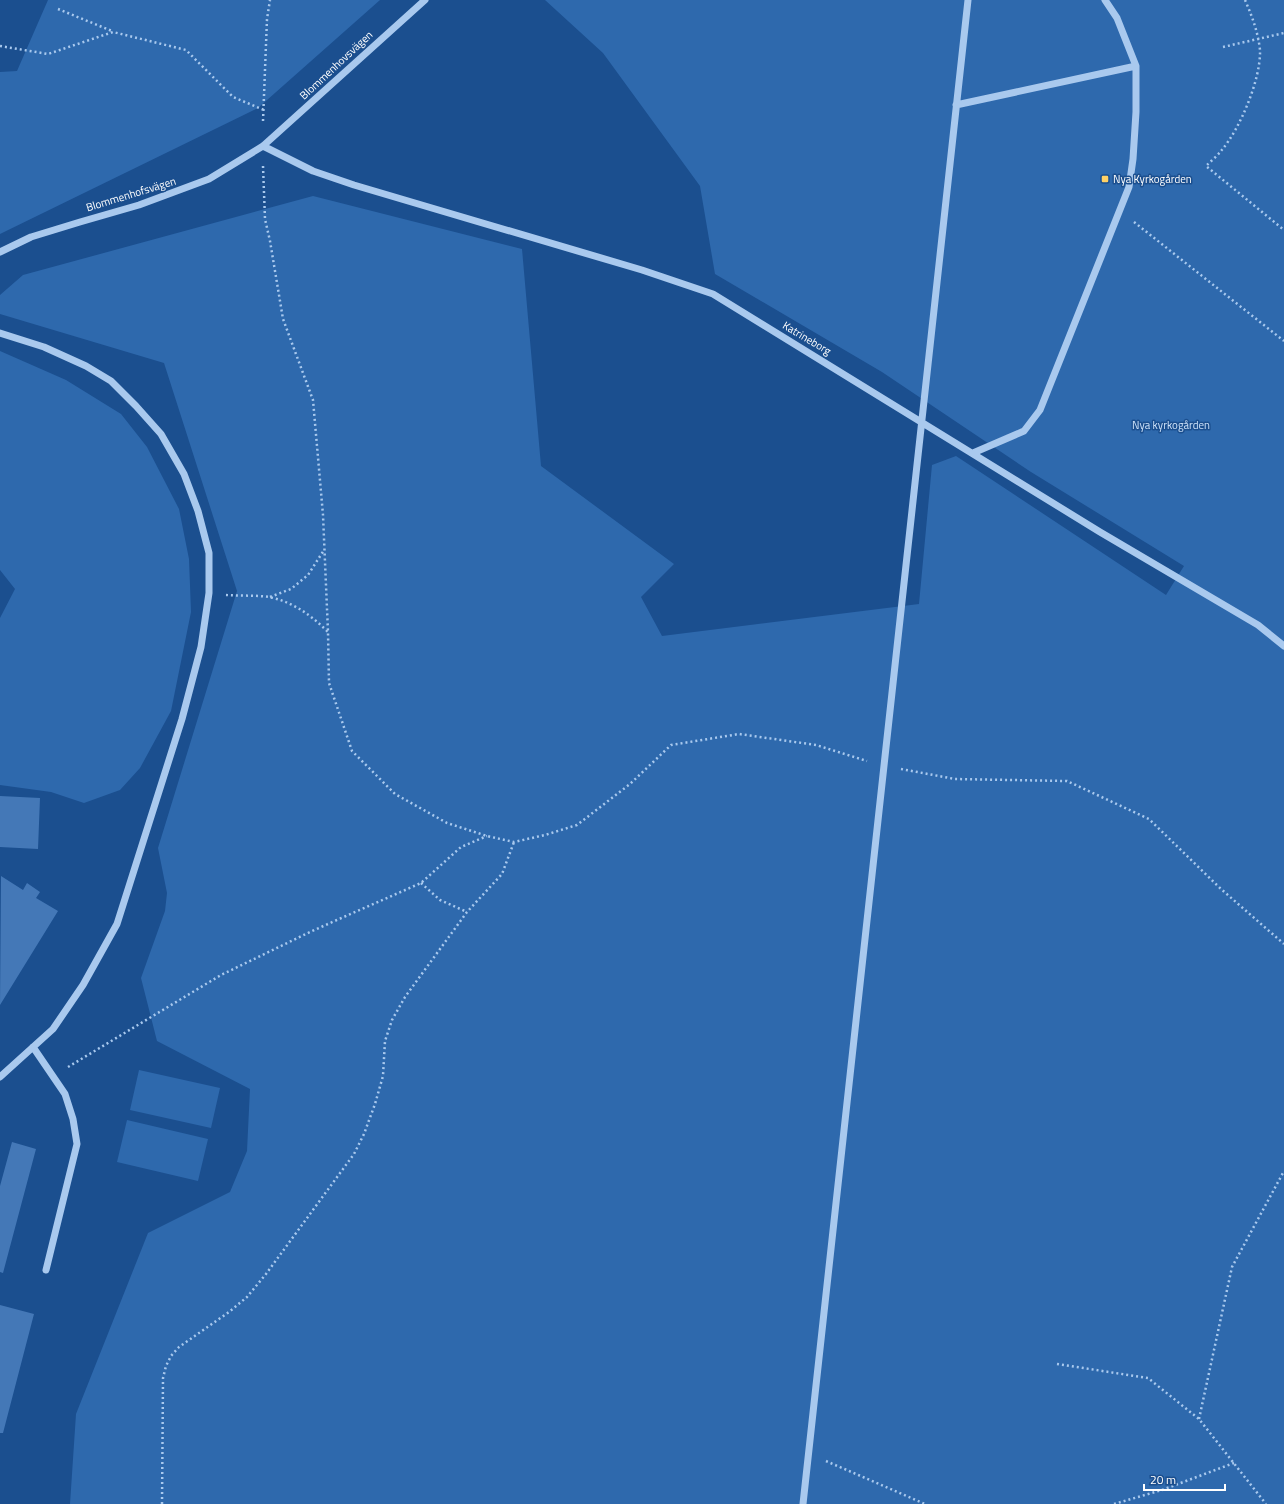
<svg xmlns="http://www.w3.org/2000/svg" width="1284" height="1504" viewBox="0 0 1284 1504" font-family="'Titillium Web',sans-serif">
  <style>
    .green { fill: #2e69ad }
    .building { fill: #4478b7 }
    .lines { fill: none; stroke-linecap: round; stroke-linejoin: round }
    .path { stroke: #a9c9ee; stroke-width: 2.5; stroke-dasharray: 2 3; stroke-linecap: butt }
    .minor { stroke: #a9c9ee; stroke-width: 7 }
    .poi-dot { fill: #ffd166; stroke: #1b4f8f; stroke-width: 1.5 }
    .labels { text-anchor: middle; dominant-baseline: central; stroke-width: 3; stroke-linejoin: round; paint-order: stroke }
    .street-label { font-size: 11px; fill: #fff; stroke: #1b4f8f }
    .poi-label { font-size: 11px; fill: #fff; stroke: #1b4f8f; text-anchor: start }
    .park-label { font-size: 11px; fill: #cfe3fa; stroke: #1b4f8f }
  </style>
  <rect width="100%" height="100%" fill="#1b4f8f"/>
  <path class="green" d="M48,0H380L258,108L0,234V72L17,71Z
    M545,0H1284V1504H70L76,1414L148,1233L230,1192L247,1151L250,1089L157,1041L141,978L165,911L167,893L158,848L237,591L164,363L0,314V295L23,275L313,196L522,249L541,466L674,564L641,597L662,636L919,604L932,465L956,456L1166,595L1184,566L1031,472L882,372L715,274L700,186L603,53Z
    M0,351L66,380L121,414L147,447L179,509L189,559L191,612L171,711L140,768L120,790L84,803L51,792L0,785V618L15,589L0,570Z
    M139,1070L220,1088L211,1128L130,1110Z
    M127,1120L208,1139L198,1181L117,1162Z"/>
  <path class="building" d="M0,796L40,798L38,849L0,847Z
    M1,876L23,890L27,883L40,892L36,898L58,911L0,1005Z
    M12,1142L36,1149L3,1273L0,1272V1186Z
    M0,1305L34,1314L3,1433H0Z"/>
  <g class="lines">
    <path class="path" d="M1245,0C1252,16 1258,32 1260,50C1261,79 1240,129 1221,151C1217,156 1211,161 1206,166L1284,230
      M58,9L112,31
      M0,46L48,54L113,32L186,50L233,97L264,110
      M1223,47L1284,33
      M263,121L267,19L270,0
      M263,166L265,219L270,241L283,319L313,400L323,515L328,632L329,683L352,751L395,794L447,823L487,836L514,842L545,835L577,825L630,784L671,745L739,734L816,745L867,761
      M1134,222L1284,341
      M226,595C240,596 255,595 269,597C293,602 311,615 328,632
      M270,597L291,589L308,575L324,550
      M901,769L955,779L1067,781L1149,819L1221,889L1284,944
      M421,883L440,900L467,912
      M68,1067L221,975L312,931L421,883L461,847L487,836
      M1057,1364L1148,1378L1199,1419L1266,1504
      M1199,1419L1232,1267L1284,1171
      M826,1461L925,1504
      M162,1504L163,1378L166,1366L171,1356L179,1347L229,1312L247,1297L266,1274L354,1154L364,1134L375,1104L383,1076L385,1041L392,1020L405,997L467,912L502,874L514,842
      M1114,1504L1162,1490L1234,1463"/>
    <path class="minor" d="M956,105L1136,66
      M263,146L313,171L354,185L642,270L713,294L1100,532L1258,625L1284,646
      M0,252L31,237L80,222L139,205L209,179L263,146L425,0
      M0,333L44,347L86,366L111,381L136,406L161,434L184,474L198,511L209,553V593L201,647L182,719L117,924L83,985L53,1029L0,1077
      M973,453L1024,431L1040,410L1129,187L1133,159L1136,112V66L1117,18L1105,0
      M33,1047L65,1094L73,1119L77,1144L46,1270
      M803,1504L968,0"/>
  </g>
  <rect class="poi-dot" x="1101" y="175" width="8" height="8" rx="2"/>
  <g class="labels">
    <g class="street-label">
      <text transform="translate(336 65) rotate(-43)">Blommenhovsvägen</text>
      <text transform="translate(131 194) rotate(-17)">Blommenhofsvägen</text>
      <text transform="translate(807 338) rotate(31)">Katrineborg</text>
    </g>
    <g class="poi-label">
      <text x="1113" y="179">Nya Kyrkogården</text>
    </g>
    <g class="park-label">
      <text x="1171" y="425">Nya kyrkogården</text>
    </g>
  </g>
  <path d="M1144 1484v6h81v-6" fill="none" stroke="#ffffff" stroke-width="2"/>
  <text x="1150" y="1484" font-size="12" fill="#ffffff" stroke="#1b4f8f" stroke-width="3" paint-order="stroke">20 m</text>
</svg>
